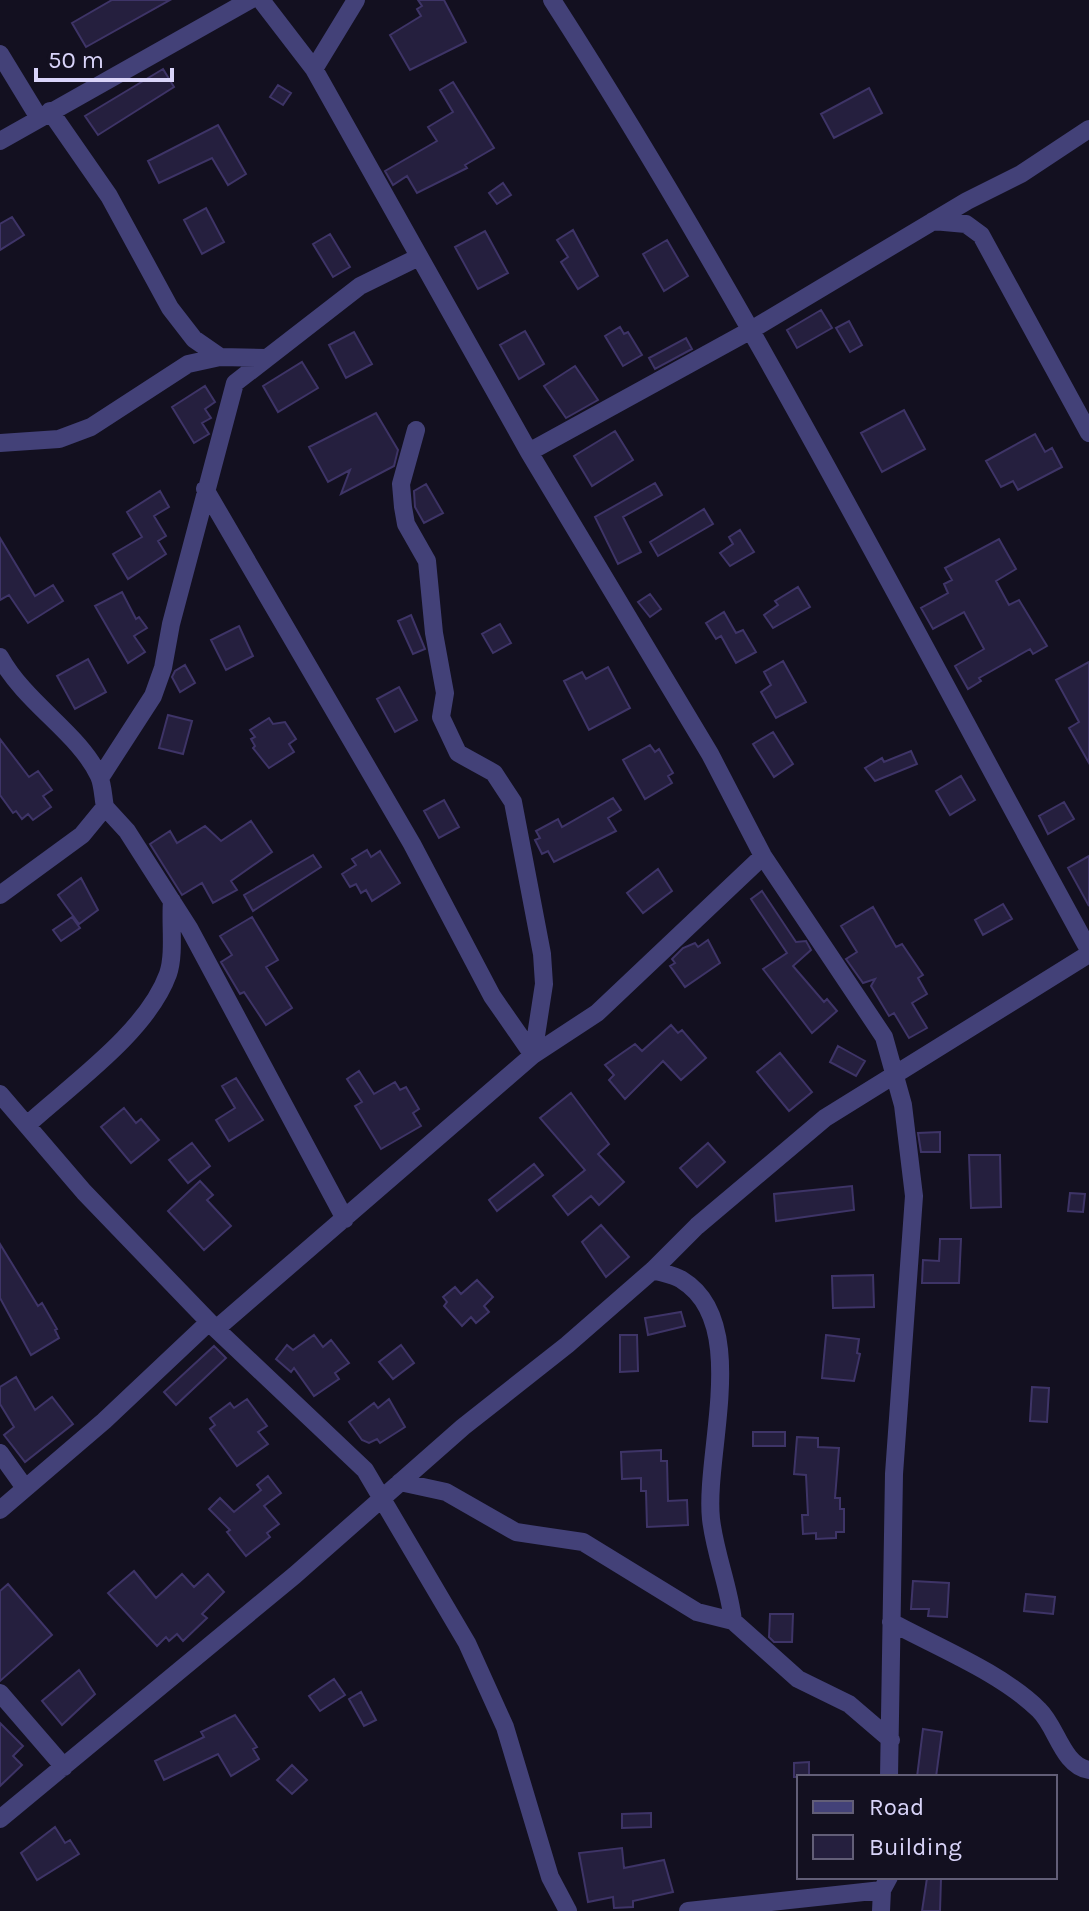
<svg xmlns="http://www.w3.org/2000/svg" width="1089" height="1911" viewBox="0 0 1089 1911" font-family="Karla,sans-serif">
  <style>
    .building { fill: #251f3e; stroke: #3e3467; stroke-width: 2 }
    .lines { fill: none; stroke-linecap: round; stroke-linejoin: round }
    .minor { stroke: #434178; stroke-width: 18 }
  </style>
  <rect width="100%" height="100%" fill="#131020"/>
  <path class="building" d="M112,0H170L86,47L72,23Z
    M418,0H444L466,42L410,70L390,35L421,16L417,9L422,6Z
    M163,69L174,87L98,135L85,116Z
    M453,82L494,148L465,165L467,168L417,193L407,176L393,185L385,171L437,141L428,127L453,112L440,90Z
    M278,85L291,93L283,105L270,97Z
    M869,88L882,113L834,138L821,114Z
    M218,125L246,174L228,185L212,158L159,183L148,161Z
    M503,183L511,195L497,204L489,193Z
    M206,208L224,242L202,254L184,220Z
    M12,217L24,235L0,250V224Z
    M573,230L598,276L578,289L561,262L568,257L557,240Z
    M485,231L508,273L478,289L455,247Z
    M330,234L350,267L333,277L313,244Z
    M667,240L688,276L664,291L643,254Z
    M821,310L832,328L797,348L787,330Z
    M849,321L862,345L850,352L836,328Z
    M620,327L624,334L628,332L642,355L623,366L605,336Z
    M525,331L544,364L519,379L500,345Z
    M354,332L372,364L346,378L329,345Z
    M686,338L692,349L655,369L649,358Z
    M302,362L318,388L278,412L263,386Z
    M575,366L598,400L566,418L544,386Z
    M205,386L215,402L205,409L211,418L202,423L209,434L194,443L172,407Z
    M904,410L925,449L882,472L861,433Z
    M376,413L398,450L394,466L341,494L350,470L328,482L309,447Z
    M615,431L633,460L592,486L574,456Z
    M1035,434L1045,452L1052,448L1062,467L1018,490L1013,481L1001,487L986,461Z
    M655,483L662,495L623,517L641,552L618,564L595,517Z
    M426,484L443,513L424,523L415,507L414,491Z
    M160,491L169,507L154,516L166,536L158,541L166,554L128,579L113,554L142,537L127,512Z
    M704,509L713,524L658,556L650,542Z
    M740,530L754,552L730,566L720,553L733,544L729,537Z
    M0,538L35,596L53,585L63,601L28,623L9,595L0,600Z
    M999,539L1016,569L996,581L1009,605L1019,600L1047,646L1033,654L1030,649L979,678L981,681L968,689L955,666L984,649L964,612L933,629L921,608L948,593L944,584L952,580L945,568Z
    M798,587L810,607L773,628L764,615L778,605L775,601Z
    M122,592L136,619L139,617L147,628L134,636L145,652L128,663L95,606Z
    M650,594L661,609L650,617L638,602Z
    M724,612L736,633L743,630L756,652L736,663L721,636L716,639L706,623Z
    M411,615L425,649L413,654L398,621Z
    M500,624L511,643L493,653L482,634Z
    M239,626L253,656L226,670L211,640Z
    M88,659L106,692L75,709L57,676Z
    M783,661L806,702L776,718L761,692L771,685L764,672Z
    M1089,662V763L1069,728L1079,722L1056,680Z
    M185,665L195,683L180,692L172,677L175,671Z
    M608,667L630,708L589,730L564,681L582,672L586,679Z
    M399,687L417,720L395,732L377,699Z
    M168,715L192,721L183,754L159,748Z
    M269,718L273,724L285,722L296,739L289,744L294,752L269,768L253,748L255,746L251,739L255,737L250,730Z
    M773,732L793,764L774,777L753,744Z
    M0,739L29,777L38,771L52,790L43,796L51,807L33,820L28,814L22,819L16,811L13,813L0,795Z
    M650,745L655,752L659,749L673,773L668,776L672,783L645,799L623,760Z
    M911,751L917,764L875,781L865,768L882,758L884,762Z
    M961,776L975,800L950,815L936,791Z
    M613,798L621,810L608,818L616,831L554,862L548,851L542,854L535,840L540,838L536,831L558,819L562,827Z
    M444,800L459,827L439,838L424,811Z
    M1064,802L1074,819L1048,834L1039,816Z
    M251,821L272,852L231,881L237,890L213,903L202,883L182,895L150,844L170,831L177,843L205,826L221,841Z
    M367,850L371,857L380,851L400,883L372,901L366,890L361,893L356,884L350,887L342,874L356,865L352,859Z
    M313,855L321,867L253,911L244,895Z
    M1089,856V906L1068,868Z
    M658,869L672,891L643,913L627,893Z
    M81,878L98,910L79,924L58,895Z
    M762,891L796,942L806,941L811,950L793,966L824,1002L827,999L837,1011L812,1033L763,969L787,953L751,899Z
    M1003,904L1012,919L983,935L975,920Z
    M873,907L896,947L902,944L923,975L918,978L927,994L912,1003L927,1028L909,1038L894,1013L889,1016L871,986L875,979L863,983L846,959L857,952L841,926Z
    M72,917L80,928L61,941L53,930Z
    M252,917L278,960L266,967L292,1008L266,1025L244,992L240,994L221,962L232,955L220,936Z
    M708,940L720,963L685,987L670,966L675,963L672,959L683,948L695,943L698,947Z
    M671,1025L678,1033L682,1030L706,1058L681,1080L663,1061L625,1099L609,1080L614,1075L605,1065L635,1044L642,1051Z
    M838,1046L865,1061L856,1076L830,1062Z
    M780,1053L812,1092L789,1111L757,1072Z
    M359,1071L374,1094L395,1082L400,1090L406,1087L419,1109L413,1113L421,1126L381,1149L355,1106L362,1102L347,1079Z
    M236,1078L263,1120L229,1141L216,1120L235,1108L222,1086Z
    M571,1093L609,1144L598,1154L624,1182L599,1205L591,1196L568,1215L553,1196L585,1170L540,1118Z
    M124,1108L136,1123L141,1119L159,1140L131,1163L101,1127Z
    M940,1132V1152H921L918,1133Z
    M192,1143L210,1166L188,1183L169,1160Z
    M708,1143L725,1162L697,1187L680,1168Z
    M969,1155H1000L1001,1207L971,1208Z
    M534,1164L543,1175L497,1211L489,1200Z
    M200,1181L213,1195L207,1200L231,1226L204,1250L168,1211Z
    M852,1186L854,1210L776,1221L774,1194Z
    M1070,1193L1085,1194L1083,1212L1068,1211Z
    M601,1225L629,1257L606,1277L582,1242Z
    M940,1239H961L959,1283H922L923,1260L939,1261Z
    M0,1244L38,1306L42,1303L57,1329L55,1330L59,1338L31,1355L0,1298Z
    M873,1275L874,1307L833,1308L832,1276Z
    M477,1280L493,1297L484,1306L489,1312L476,1323L471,1317L462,1326L444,1306L447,1302L443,1297L455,1287L461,1294Z
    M681,1312L685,1326L648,1335L645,1318Z
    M314,1335L323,1347L331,1340L349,1363L335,1373L339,1379L314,1396L294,1368L291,1372L276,1359L287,1345L293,1350Z
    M620,1335H637L638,1371L620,1372Z
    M826,1335L859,1339L857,1353L860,1354L854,1381L822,1378Z
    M401,1345L414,1363L393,1379L379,1362Z
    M214,1346L226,1358L176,1405L164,1392Z
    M16,1377L35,1410L52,1397L73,1424L25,1462L4,1435L14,1427L0,1404V1387Z
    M1032,1387L1049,1388L1047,1422L1030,1421Z
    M247,1399L267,1426L258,1432L268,1444L237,1466L210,1429L215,1425L210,1418L230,1403L234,1408Z
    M389,1399L405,1427L380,1443L377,1439L369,1443L362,1440L349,1422L374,1403L378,1408Z
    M753,1432H785V1446H753Z
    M797,1437L818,1438V1447L839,1448L835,1498H840V1509H844V1532H836V1538L816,1539V1533L803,1534L802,1515H808L806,1475L794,1474Z
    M661,1450V1461H667L668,1501L687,1500L688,1525L647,1527L646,1491H641V1478L622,1479L621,1452Z
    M268,1476L281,1493L264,1506L279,1524L267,1533L270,1537L246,1556L227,1532L230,1530L209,1509L220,1498L234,1512L261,1490L257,1485Z
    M134,1571L156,1598L182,1574L194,1587L208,1574L224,1592L202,1614L207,1618L183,1641L177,1634L169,1641L166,1637L157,1646L108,1593Z
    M913,1581L949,1583L947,1617L928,1616L929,1609H911Z
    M8,1584L52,1635L0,1681V1591Z
    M1026,1594L1055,1597L1053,1614L1024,1611Z
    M770,1614H793L792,1642H774L769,1637Z
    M79,1670L95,1694L62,1725L42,1701Z
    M334,1679L345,1695L320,1711L309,1696Z
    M361,1692L376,1720L364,1726L349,1699Z
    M235,1715L257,1747L253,1749L259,1759L231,1776L218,1754L164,1780L155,1761L204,1737L201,1732Z
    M0,1723L23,1746L13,1756L22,1765L0,1786Z
    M923,1729L942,1732L936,1777H917Z
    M809,1762V1777H794V1763Z
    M292,1765L307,1780L292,1794L277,1780Z
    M651,1813V1827L622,1828V1814Z
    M55,1827L65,1843L70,1840L79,1854L37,1880L21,1853Z
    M622,1848L624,1868L664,1860L673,1892L633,1901V1907L614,1908L613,1897L588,1902L579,1853Z
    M927,1878H941L940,1911H922Z"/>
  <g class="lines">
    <path class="minor" d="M261,0L314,69L529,452L710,754L763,856L884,1037L903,1105L914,1196L894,1474L889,1777
      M552,0C749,306 914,631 1089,950
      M0,54L39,118
      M314,69L356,0
      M50,111L109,196L170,308L194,339L220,357
      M0,141L250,0
      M933,221L966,224L981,235L1089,433
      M0,443L59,439L91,427L188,364L220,357L266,358
      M529,452L751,330L967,201L1021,174L1089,129
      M205,489L412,844L492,996L533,1055L597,1013L763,856
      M0,657C26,704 79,733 99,776C103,785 103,797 105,807L82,835L0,895
      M100,778L153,696L163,668L171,624L235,383L360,286L417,258
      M105,807L127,831L189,928L345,1219
      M0,1094L84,1192L216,1329L365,1470L467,1643L505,1727L550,1877L568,1911
      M27,1125C72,1084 147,1032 168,974C175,954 170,923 172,901
      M653,1270C662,1273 675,1275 682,1280C751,1322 704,1454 711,1519C715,1554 729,1586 733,1621
      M216,1329L533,1055L544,984L542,954L513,802L494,773L458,753L441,717L445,693L434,633L427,561L406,524L403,507L401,484L416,430
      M0,1453L25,1488
      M400,1482L446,1492L516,1532L583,1542L697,1612L733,1621L798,1679L849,1704L891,1740
      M0,1510L104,1421L209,1322
      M891,1622C937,1647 1002,1673 1039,1710C1057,1727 1062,1765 1089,1770
      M0,1693L64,1767
      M0,1819L295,1575L463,1427L567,1345L653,1270L697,1226L825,1118L1089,954
      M688,1911L882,1890L889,1877
      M881,1911L882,1890"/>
  </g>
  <rect x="797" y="1775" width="260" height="104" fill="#131020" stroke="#625e77" stroke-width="2"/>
  <rect x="813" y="1801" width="40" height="12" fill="#434178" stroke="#625e77" stroke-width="2"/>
  <text x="869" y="1815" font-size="24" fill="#d9d4f9">Road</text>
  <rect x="813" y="1835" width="40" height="24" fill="#251f3e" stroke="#625e77" stroke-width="2"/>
  <text x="869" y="1855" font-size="24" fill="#d9d4f9">Building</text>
  <path d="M36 68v12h136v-12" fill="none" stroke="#d9d4f9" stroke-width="4"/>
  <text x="48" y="68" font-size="24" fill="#d9d4f9" stroke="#131020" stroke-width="6" paint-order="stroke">50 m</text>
</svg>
